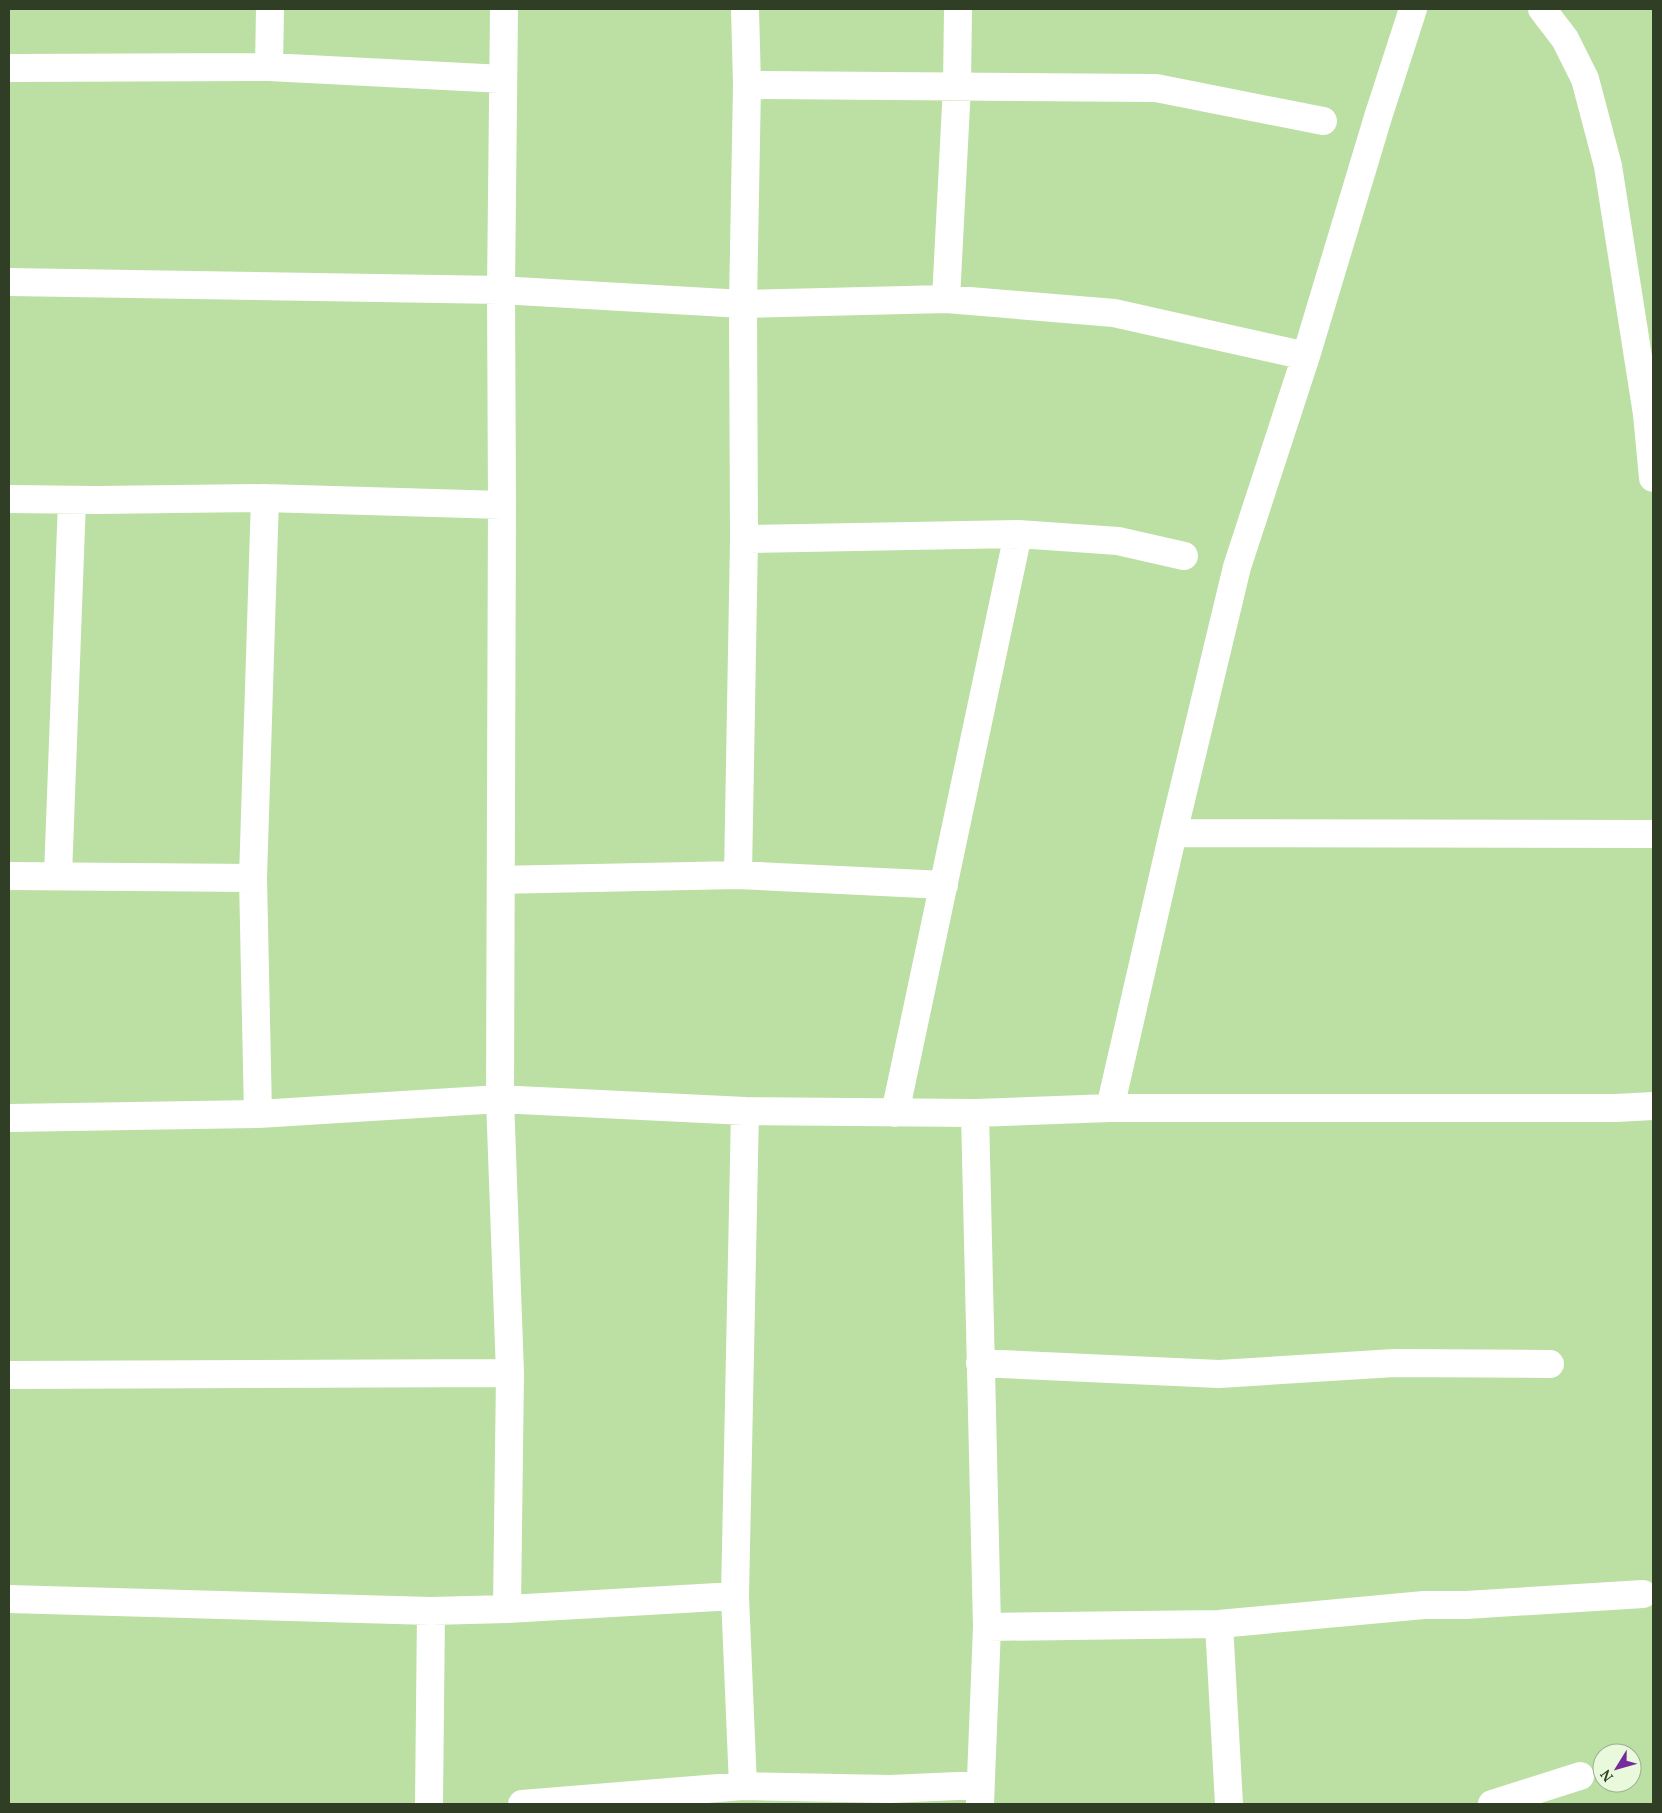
<svg xmlns="http://www.w3.org/2000/svg" width="1662" height="1813" viewBox="0 0 1662 1813" font-family="'PT Serif',serif">
  <style>
    .lines { fill: none; stroke-linecap: round; stroke-linejoin: round }
    .minor { stroke: #fff; stroke-width: 28 }
  </style>
  <rect width="100%" height="100%" fill="#bcdfa3"/>
  <g class="lines">
    <path class="minor" d="M1542,9L1565,39L1585,79L1608,166L1647,414L1653,478
      M269,67L270,9
      M9,68L269,67L503,79
      M747,85L1156,88L1323,121
      M9,282L501,290L743,304L946,299L1114,313L1306,356
      M946,299L957,86L958,9
      M9,499L97,500L265,498L502,505
      M744,539L1018,534L1118,541L1184,556
      M1173,833L1653,834
      M738,875L944,885
      M9,876L253,878
      M58,876L72,500
      M501,880L738,875L744,539L743,304L747,85L745,9
      M1110,1108H1616L1653,1106
      M895,1113L1018,534
      M975,1113L987,1627L980,1804
      M258,1114L253,878L265,498
      M9,1118L258,1114L500,1099L745,1111L975,1113L1110,1108L1173,833L1237,567L1306,356L1378,117L1413,9
      M980,1363L1219,1374L1394,1363L1550,1364
      M9,1375L510,1373
      M735,1596L743,1786
      M9,1599L431,1611L507,1609L510,1373L500,1099L502,505L501,290L504,9
      M507,1609L735,1596L745,1111
      M1219,1624L1229,1804
      M987,1627L1219,1624L1424,1605H1466L1643,1594
      M429,1804L431,1611
      M522,1804L743,1786L890,1789L980,1785
      M1492,1804L1580,1776"/>
  </g>
  <rect width="1662" height="1813" fill="none" stroke="#303e26" stroke-width="20"/>
  <g transform="translate(1617 1768) rotate(233)"><circle r="24" fill="#e8fadb" stroke="#9eaf93"/>
  <path d="M0-4L9 19L0 12L-9 19Z" fill="#772a9c"/>
  <text y="-8" font-size="14" font-weight="bold" text-anchor="middle" fill="#303e26">N</text>
  </g>
</svg>
